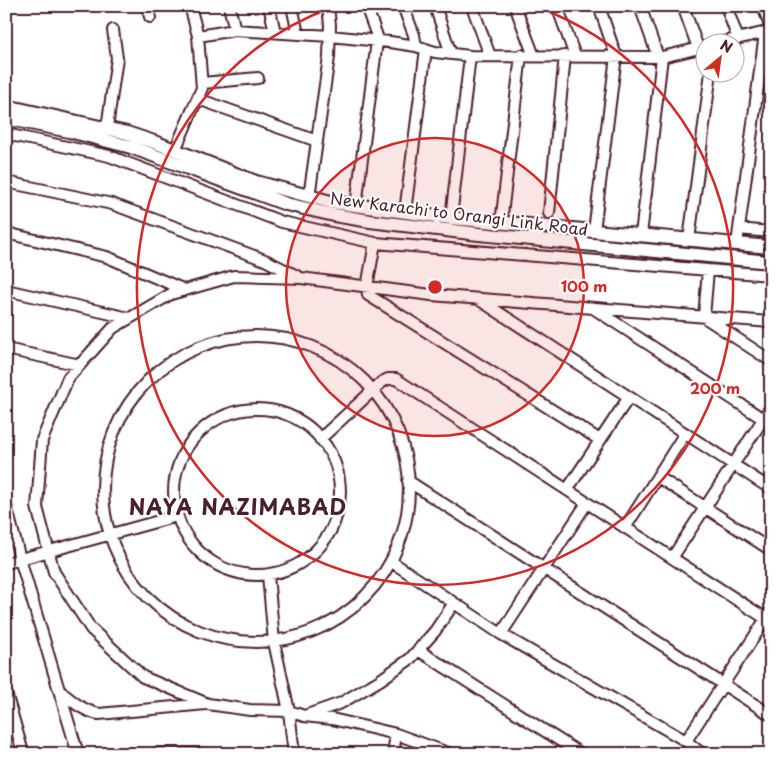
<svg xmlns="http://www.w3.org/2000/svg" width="777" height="760" viewBox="0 0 777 760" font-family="'Playpen Sans',sans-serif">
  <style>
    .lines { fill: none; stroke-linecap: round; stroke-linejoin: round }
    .minor-casing { stroke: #4a1f2b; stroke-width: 14 }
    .tertiary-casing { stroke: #4a1f2b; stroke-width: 16 }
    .minor { stroke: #fff; stroke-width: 10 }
    .tertiary { stroke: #fff; stroke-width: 12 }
    .ring { fill: none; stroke: #d62828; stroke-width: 2.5 }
    .labels { text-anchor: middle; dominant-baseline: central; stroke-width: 4.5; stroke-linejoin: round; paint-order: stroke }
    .street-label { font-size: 16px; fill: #4a1f2b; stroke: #fff }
    .district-label { font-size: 21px; font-weight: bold; letter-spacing: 1px; fill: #4a1f2b; stroke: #fff }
    .centre { fill: #d62828; stroke: #fff; stroke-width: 2.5 }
    .ring-label { font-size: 15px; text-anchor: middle; font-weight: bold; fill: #d62828; stroke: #fff; stroke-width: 4.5; stroke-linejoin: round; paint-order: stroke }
  </style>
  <rect width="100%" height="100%" fill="#fff"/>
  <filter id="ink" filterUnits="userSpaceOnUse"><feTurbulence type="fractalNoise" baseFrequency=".02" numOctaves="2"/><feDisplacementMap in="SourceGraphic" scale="10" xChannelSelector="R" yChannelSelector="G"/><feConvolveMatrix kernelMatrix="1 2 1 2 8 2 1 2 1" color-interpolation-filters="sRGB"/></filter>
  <g filter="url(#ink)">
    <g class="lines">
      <defs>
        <path id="minor" d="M147,6L150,17
          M229,6L235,30
          M269,6L275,32
          M292,6L298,34
          M403,6L414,35L416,46
          M435,6L451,54
          M472,6L490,56
          M515,6L534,56
          M557,6L575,56
          M640,6L658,57
          M683,6L698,48
          M726,6L738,39
          M763,6L771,29
          M198,36L235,30L330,36L390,42L416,46L435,52L470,56L662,57L704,47
          M723,42L771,31
          M202,83L258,78
          M198,99L317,141
          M107,128L117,58L113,30
          M6,134L109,156L282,222L375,243L771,275
          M175,150L202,88L198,36L190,6
          M6,182L112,204L265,260L297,276
          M309,197L329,57L330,25L328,6
          M356,206L377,41V36L366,6
          M405,212L426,49
          M549,213L565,56
          M451,218L470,56
          M501,223L521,55
          M739,229L771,232
          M594,231L616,56L599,6
          M6,233L107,257L185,290
          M641,235L662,57
          M689,240L711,72
          M375,243L367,287L368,295L600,440
          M737,244L765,33
          M708,270L704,317L771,361
          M6,290L129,318
          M478,299L771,489
          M593,308L771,424
          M103 489a153 153 0 1 1 306 0a153 153 0 1 1-306 0Z
          M6,349L80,365
          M174 492a83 83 0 1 1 166 0a83 83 0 1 1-166 0Z
          M320,439L382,382L388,379H396L771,622
          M658,477L771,550
          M408,481L771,715
          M567,490L629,397
          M6,505L20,559L78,754
          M625,528L685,433
          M672,558L771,407
          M392,562L501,634L686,741L702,754
          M6,563L177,516
          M268,575L274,642L289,711L294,754
          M501,634L587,503
          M418,650L581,754
          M60,691C72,701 83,711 99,714L206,704
          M6,693L22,749
          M307,715L341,703L380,680L410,659L435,631L454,603
          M686,741L771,611
          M156,754H201
          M393,754L396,734
          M451,754L396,734L332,719L304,716L289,711L250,710L208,704L143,677L91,629L54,572L37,507L42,440L68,378L113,328L171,294L234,276L301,278L431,295L771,322"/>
        <path id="tertiary" d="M6,106L127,133L157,143L256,182L331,202L451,218L771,247
          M6,118L69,131L131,147L286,204L334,215L370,221L479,234L771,262"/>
      </defs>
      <use href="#minor" class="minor-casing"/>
      <use href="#tertiary" class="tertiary-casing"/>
      <use href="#minor" class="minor"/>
      <use href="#tertiary" class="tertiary"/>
    </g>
  </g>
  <circle cx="435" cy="287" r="149" fill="#d62828" fill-opacity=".12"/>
  <g class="ring">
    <circle cx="435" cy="287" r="149"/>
    <path d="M537 7A298 298 0 1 1 333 7"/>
  </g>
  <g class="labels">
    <g class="street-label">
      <text transform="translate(459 213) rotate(7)">New Karachi to Orangi Link Road</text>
    </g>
    <g class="district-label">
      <text x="238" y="506">NAYA NAZIMABAD</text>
    </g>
  </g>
  <circle cx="435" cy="287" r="8" class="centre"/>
  <g class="ring-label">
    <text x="584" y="292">100 m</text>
    <text x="715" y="394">200 m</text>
  </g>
  <rect width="777" height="760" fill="none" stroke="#fff" stroke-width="25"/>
  <rect x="12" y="12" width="752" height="735" fill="none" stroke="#4a1f2b" stroke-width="2" filter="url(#ink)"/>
  <g transform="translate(720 58) rotate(29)"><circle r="24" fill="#ffffff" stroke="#b7a5aa"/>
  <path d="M0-4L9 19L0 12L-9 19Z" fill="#c8321e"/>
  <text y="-8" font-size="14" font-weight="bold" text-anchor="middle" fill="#4a1f2b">N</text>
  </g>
</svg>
